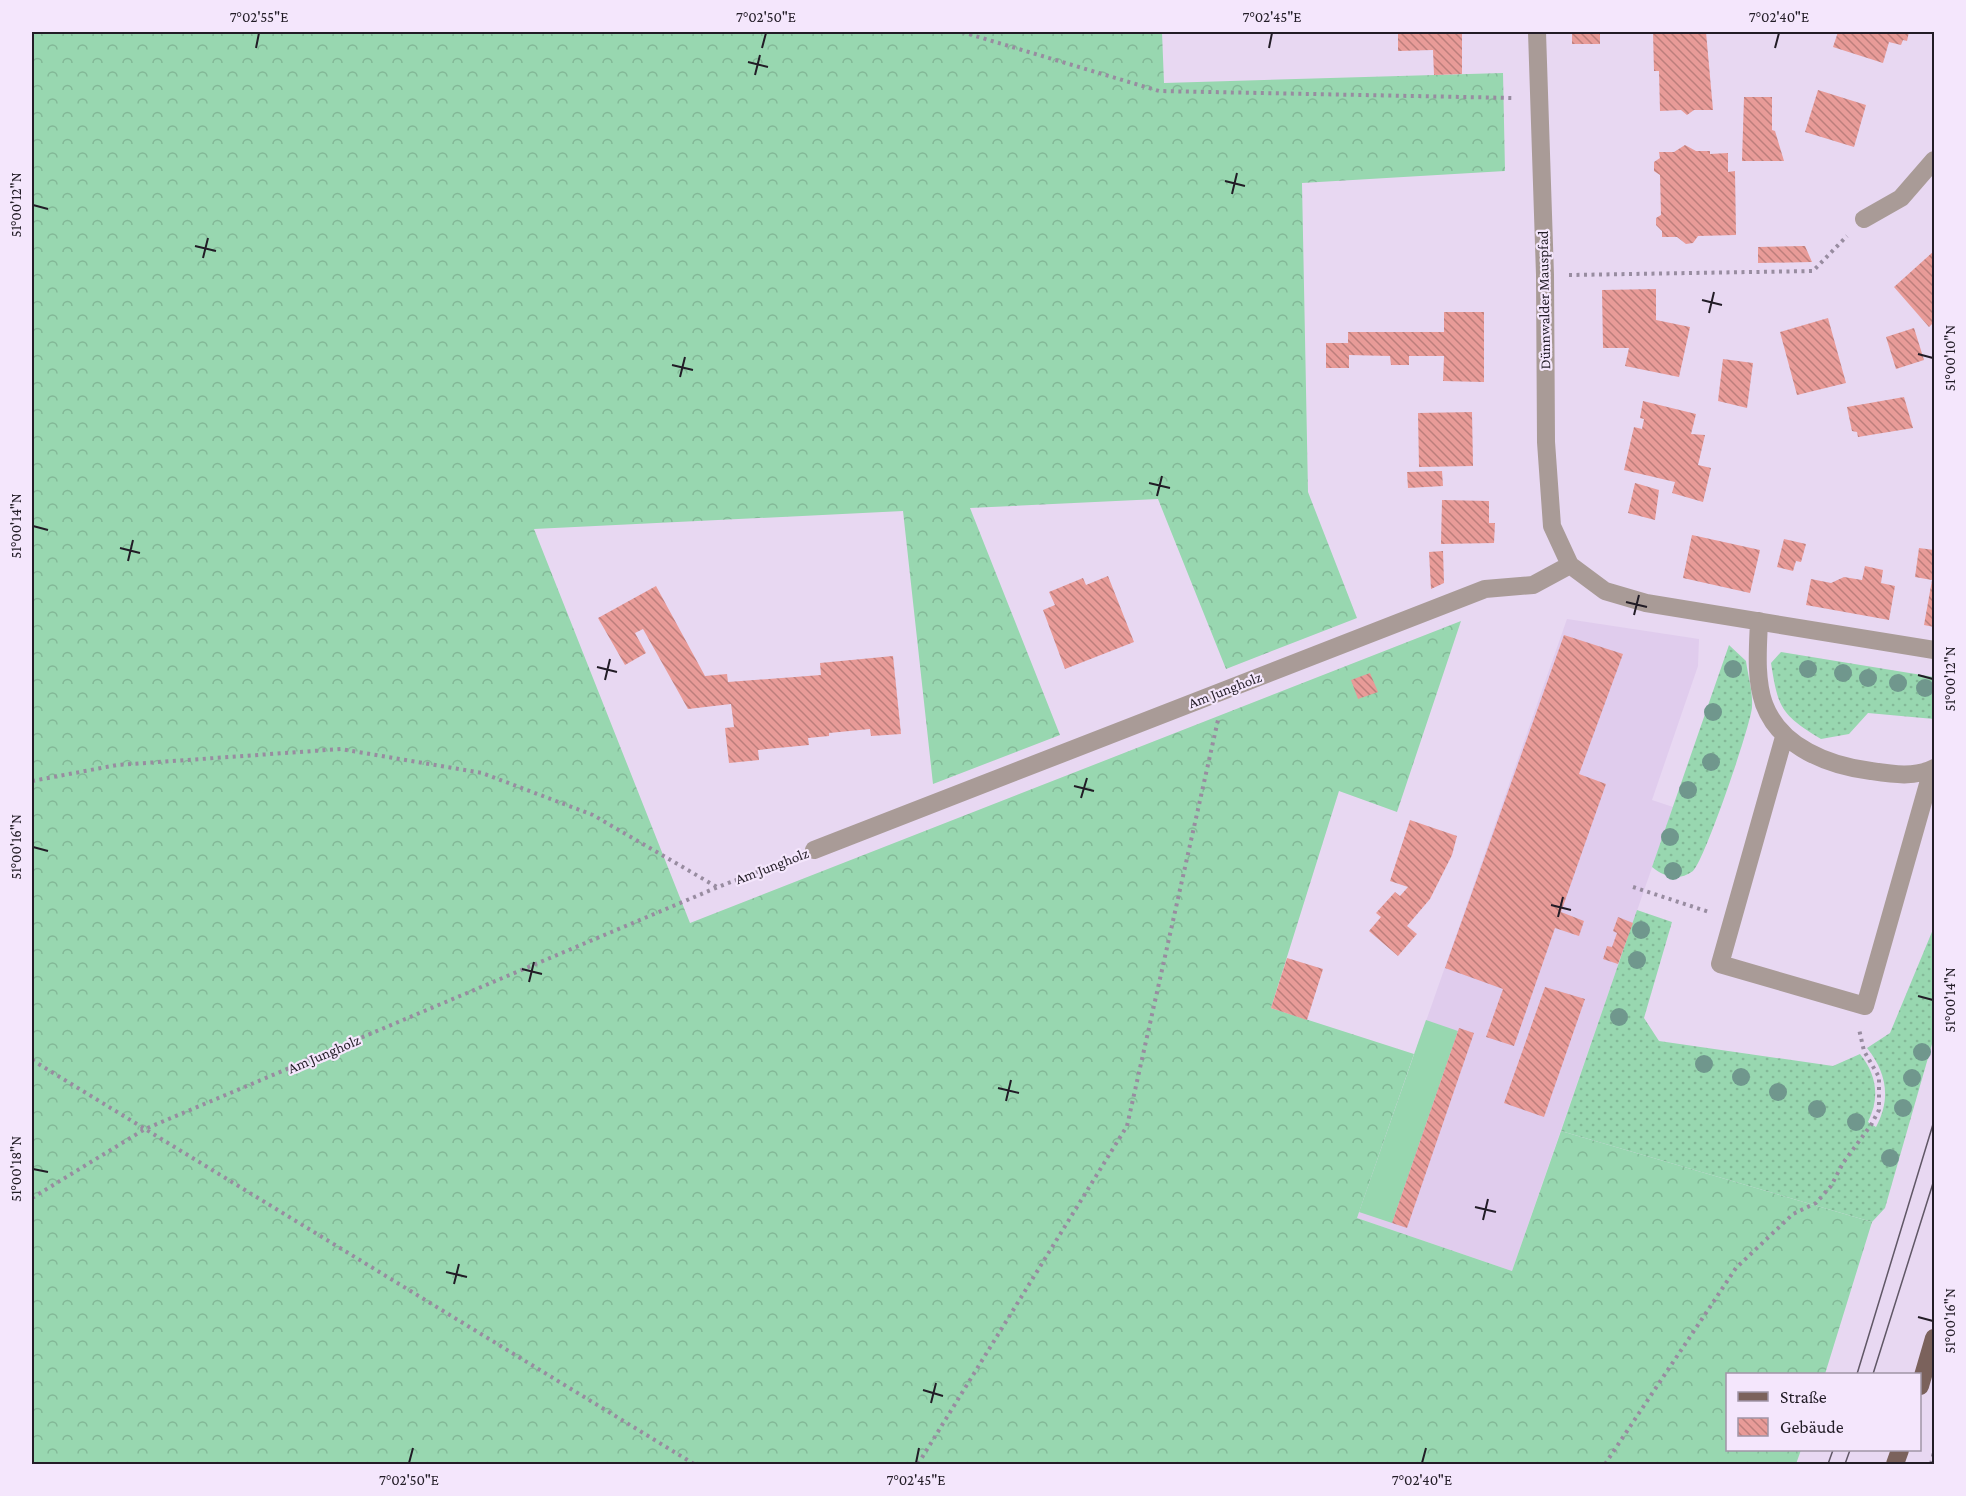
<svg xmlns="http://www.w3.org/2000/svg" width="1966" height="1496" viewBox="0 0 1966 1496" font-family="'Crimson Pro',serif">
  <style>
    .built { fill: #e0cced }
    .grass { fill: url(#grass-dots) }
    .forest { fill: url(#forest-crowns) }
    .garden { fill: #98d7b0 }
    .building { fill: url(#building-back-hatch) }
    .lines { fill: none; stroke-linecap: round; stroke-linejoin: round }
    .path { stroke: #988ca0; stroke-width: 4; stroke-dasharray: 3 4.5; stroke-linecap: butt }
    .minor { stroke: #a99b97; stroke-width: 18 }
    .major { stroke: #7b625c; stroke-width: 18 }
    .tram { stroke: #605766; stroke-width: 1.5 }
    .tree { fill: #70978d }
    .ticks { fill: none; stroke: #221c26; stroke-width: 2 }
    .labels { text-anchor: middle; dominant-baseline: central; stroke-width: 4.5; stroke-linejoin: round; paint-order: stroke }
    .street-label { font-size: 15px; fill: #221c26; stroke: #f4e6fc }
    .neatline { fill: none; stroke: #221c26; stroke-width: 2 }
    .ticks-label { font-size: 15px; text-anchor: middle; fill: #221c26 }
  </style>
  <defs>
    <pattern id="grass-dots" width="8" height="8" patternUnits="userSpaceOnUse" patternTransform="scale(1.5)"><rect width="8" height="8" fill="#98d7b0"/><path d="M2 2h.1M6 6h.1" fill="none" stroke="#83b897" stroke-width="1.8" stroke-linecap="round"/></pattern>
    <pattern id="forest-crowns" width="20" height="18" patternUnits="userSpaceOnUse" patternTransform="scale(1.5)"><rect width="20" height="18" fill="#98d7b0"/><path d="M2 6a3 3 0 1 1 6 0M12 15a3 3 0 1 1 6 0" fill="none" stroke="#83b897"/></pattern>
    <pattern id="building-back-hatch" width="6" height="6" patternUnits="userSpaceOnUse" patternTransform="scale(1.5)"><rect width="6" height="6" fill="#e89b98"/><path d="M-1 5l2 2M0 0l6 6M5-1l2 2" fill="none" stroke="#bc7e7c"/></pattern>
  </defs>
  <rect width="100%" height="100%" fill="#e8d8f2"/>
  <path class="built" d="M1567,619L1699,639L1698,666L1652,800L1673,807L1512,1271L1357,1218Z"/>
  <path class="grass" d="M1729,645L1746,661C1748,676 1753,692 1752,707C1751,725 1704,862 1693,871C1678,882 1665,877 1652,867Z
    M1781,652L1934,677V719L1868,713L1849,734L1821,739C1781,715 1778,708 1771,663Z
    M1637,910L1672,922L1644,1018L1659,1041L1833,1066L1860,1054C1877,1075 1880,1098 1868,1122L1876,1127C1891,1099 1887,1073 1867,1048L1890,1033L1934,927V1037L1885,1208L1872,1222L1561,1131Z"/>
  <path class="forest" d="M32,32H1162L1164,83L1503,73L1505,171L1302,183L1308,492L1357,618L1226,669L1158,499L970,508L1060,735L933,784L903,511L534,529L690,923L1461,621L1397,812L1339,791L1271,1008L1414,1054L1357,1218L1512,1271L1561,1131L1872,1222L1825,1374H1728V1450H1801L1796,1464H32Z"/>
  <path class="garden" d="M1426,1020L1458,1031L1392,1223L1359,1212Z"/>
  <path class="building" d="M1398,32H1462V74L1434,75L1433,50L1398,51Z
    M1572,32H1600V44H1572Z
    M1653,32H1706L1713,110H1694L1687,115L1681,110L1660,111L1659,71H1654Z
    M1838,32H1909L1907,41L1903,40L1901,45L1889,42L1883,63L1833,47Z
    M1818,90L1866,105L1854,147L1805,132Z
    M1744,97H1772V130L1775,131L1784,161H1742Z
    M1685,145L1696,151H1710V154L1728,153V172L1735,171L1736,235L1698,236L1693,243L1686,244L1677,237H1662V231L1656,225V218L1661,215L1660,175L1654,171V162L1660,158L1659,152H1674Z
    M1805,246L1812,262L1758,263V247Z
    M1934,251V322L1929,327L1894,287Z
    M1656,289V320L1690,327L1679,377L1625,366L1629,348H1603L1602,290Z
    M1444,312H1484V382L1443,381L1444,356H1409V365H1391L1390,356L1349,355V368H1326V343H1348V332H1444Z
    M1828,318L1846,383L1797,395L1780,332Z
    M1914,328L1924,360L1896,369L1886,337Z
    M1723,359L1753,363L1747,408L1718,401Z
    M1904,397L1913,428L1858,437L1857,432L1852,431L1847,407Z
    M1643,401L1696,414L1691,434L1705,435L1698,465L1711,468L1703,502L1672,493L1675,482L1624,470L1634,427L1642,429L1644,419L1640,418Z
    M1472,412L1473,466L1419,467L1418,413Z
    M1442,471L1443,486L1408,488L1407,472Z
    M1635,483L1659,490L1655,520L1628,513Z
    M1442,500L1489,501V523H1495L1494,543L1441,544Z
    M1692,535L1760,550L1750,593L1683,578Z
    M1784,539L1806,544L1801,562L1796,561L1793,571L1777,567Z
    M1919,548L1934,550V627L1924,625L1932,580L1915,577Z
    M1443,551L1444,583L1431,589L1429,552Z
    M1865,566L1883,570L1881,583L1895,586L1889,620L1806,605L1811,579L1831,583L1844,577L1862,580Z
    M1108,576L1134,642L1065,669L1043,610L1055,605L1049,592L1083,578L1086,585Z
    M656,586L705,676L727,674L728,682L821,675L820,663L893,656L901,734L871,736L870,729L829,733V736L808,738L809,745L758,750L759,760L729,763L725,728L734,727L731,704L688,709L643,629L635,633L646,653L625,665L598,618Z
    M1564,635L1623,654L1579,774L1606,784L1561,912L1584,921L1579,936L1555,928L1514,1046L1486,1037L1503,989L1445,968Z
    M1370,673L1378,692L1358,699L1351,680Z
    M1410,820L1457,836L1452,855L1430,899L1407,926L1417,934L1398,956L1369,931L1381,917L1376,913L1395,892L1400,896L1408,887L1390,881Z
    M1618,917L1633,923L1618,964L1603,959L1607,946L1612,947L1617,933L1613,931Z
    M1287,958L1323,969L1307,1020L1271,1008Z
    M1545,987L1585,999L1544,1117L1504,1103Z
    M1459,1028L1474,1033L1407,1228L1392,1223Z"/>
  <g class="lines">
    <path class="path" d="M962,32L1159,91L1514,98
      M1569,275L1813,271L1847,236
      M32,781L117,765L341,749L482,773L593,815L717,887
      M1633,887L1709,912
      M32,1060L694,1464
      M32,1198L145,1129L718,887L791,859
      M918,1464L1127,1126L1218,720
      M1605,1464L1736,1268L1793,1214L1816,1203L1831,1186L1843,1163L1871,1125L1879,1110V1077L1864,1051L1859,1029
      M1931,1464L1934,1452"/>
    <path class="minor" d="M1537,32L1545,275L1546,442L1552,526L1570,565L1605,591L1646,603L1934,650
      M1864,219L1901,198L1934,160
      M1759,621C1758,647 1755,678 1764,704C1780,747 1829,766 1871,771C1891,774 1916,778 1934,768
      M1784,737L1720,964L1865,1006L1932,770
      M814,850L1485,589L1533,585L1570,565"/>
    <path class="major" d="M1920,1386L1934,1338
      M1895,1464L1900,1450"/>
    <path class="tram" d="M1857,1374L1934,1121
      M1873,1374L1934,1180
      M1828,1464L1833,1450
      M1845,1464L1850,1450"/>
  </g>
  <g class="tree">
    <circle cx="1733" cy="669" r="9"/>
    <circle cx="1808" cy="669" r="9"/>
    <circle cx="1843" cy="673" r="9"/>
    <circle cx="1868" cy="678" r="9"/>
    <circle cx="1898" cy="683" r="9"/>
    <circle cx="1925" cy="688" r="9"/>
    <circle cx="1713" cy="712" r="9"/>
    <circle cx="1711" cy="762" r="9"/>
    <circle cx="1688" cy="790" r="9"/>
    <circle cx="1670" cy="837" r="9"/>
    <circle cx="1673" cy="871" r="9"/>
    <circle cx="1641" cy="930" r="9"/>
    <circle cx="1637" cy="960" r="9"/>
    <circle cx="1619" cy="1017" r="9"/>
    <circle cx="1922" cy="1052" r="9"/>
    <circle cx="1704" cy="1064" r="9"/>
    <circle cx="1741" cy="1077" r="9"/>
    <circle cx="1912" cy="1078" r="9"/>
    <circle cx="1778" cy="1092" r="9"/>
    <circle cx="1903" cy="1108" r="9"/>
    <circle cx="1817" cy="1109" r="9"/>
    <circle cx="1856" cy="1122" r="9"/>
    <circle cx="1890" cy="1158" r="9"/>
  </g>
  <path class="ticks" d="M256,48L259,33M762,48L766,33M1269,48L1272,33M1775,48L1779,33M748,62L768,67M755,75L760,55M1225,181L1245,186M1232,194L1237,173M33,205L48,209M195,246L216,251M203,258L208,238M1702,300L1722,305M1709,313L1714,292M1918,354L1933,358M672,365L693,370M680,377L685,357M1149,483L1170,488M1157,496L1162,476M33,526L48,530M120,548L140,553M128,561L133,540M1626,602L1647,607M1634,615L1639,595M597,667L617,672M1918,675L1933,679M605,680L610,659M1074,786L1094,791M1081,798L1087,778M33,847L48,851M1551,905L1571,910M1558,917L1563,897M522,969L542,974M529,982L534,962M1918,996L1933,1000M998,1088L1019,1093M1006,1101L1011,1080M33,1169L48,1172M1475,1207L1496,1212M1483,1220L1488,1199M446,1272L467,1277M454,1284L459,1264M1918,1317L1933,1321M923,1390L943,1396M931,1403L936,1383M409,1463L413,1448M916,1463L919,1448M1422,1463L1426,1448"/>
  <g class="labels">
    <g class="street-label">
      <text transform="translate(1544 300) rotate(-91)">Dünnwalder Mauspfad</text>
      <text transform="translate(1225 690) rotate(-21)">Am Jungholz</text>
      <text transform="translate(772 866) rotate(-21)">Am Jungholz</text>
      <text transform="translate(324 1054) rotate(-23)">Am Jungholz</text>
    </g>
  </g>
  <rect width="1966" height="1496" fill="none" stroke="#f4e6fc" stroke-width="66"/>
  <rect x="1726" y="1373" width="195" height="78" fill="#f4e6fc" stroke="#a095a6" stroke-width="1.5"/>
  <rect x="1738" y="1392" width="30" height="9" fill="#7b625c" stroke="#a095a6" stroke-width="1.5"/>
  <text x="1780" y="1403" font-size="18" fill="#221c26">Straße</text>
  <rect x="1738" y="1418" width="30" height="18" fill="url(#building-back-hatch)" stroke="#a095a6" stroke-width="1.5"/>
  <text x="1780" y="1433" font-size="18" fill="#221c26">Gebäude</text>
  <rect x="33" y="33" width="1900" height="1430" class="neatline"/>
  <g class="ticks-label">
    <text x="259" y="22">7°02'55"E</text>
    <text x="766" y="22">7°02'50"E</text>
    <text x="1272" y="22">7°02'45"E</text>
    <text x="1779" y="22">7°02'40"E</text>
    <text transform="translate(16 205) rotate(-90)" y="5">51°00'12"N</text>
    <text transform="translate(1950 358) rotate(-90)" y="5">51°00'10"N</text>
    <text transform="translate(16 526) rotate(-90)" y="5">51°00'14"N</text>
    <text transform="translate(1950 679) rotate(-90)" y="5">51°00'12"N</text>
    <text transform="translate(16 847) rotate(-90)" y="5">51°00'16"N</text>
    <text transform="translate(1950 1000) rotate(-90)" y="5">51°00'14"N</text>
    <text transform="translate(16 1169) rotate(-90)" y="5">51°00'18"N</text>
    <text transform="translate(1950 1321) rotate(-90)" y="5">51°00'16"N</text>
    <text x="409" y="1485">7°02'50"E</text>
    <text x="916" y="1485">7°02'45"E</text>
    <text x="1422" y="1485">7°02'40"E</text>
  </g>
</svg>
